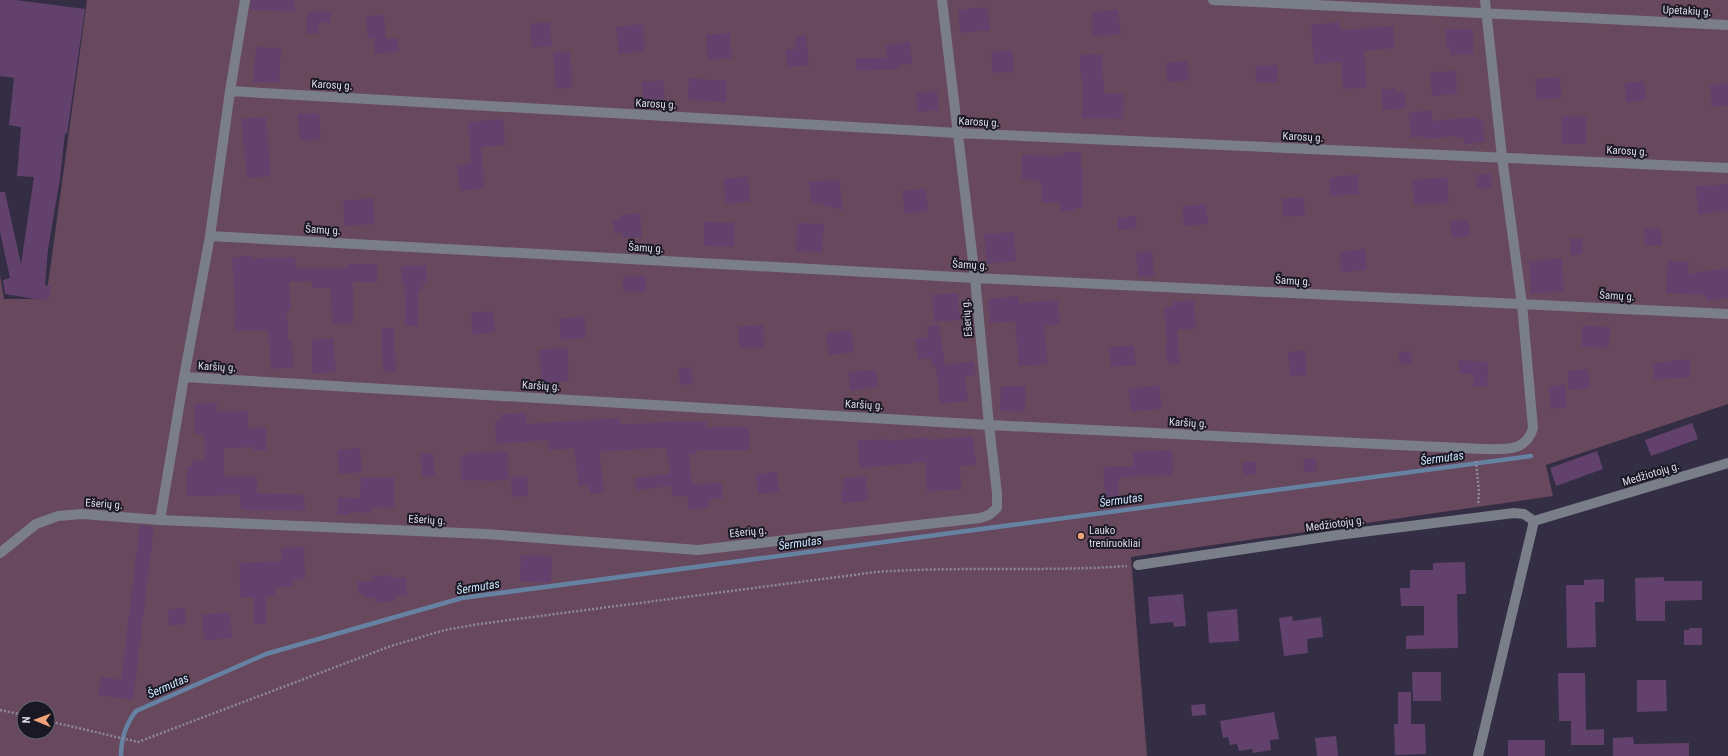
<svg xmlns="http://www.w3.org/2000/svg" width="1728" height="756" viewBox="0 0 1728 756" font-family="'Roboto Condensed',sans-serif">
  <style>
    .green { fill: #67485c; fill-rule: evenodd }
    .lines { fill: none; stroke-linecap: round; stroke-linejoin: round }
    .stream { stroke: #6682a3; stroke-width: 4.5 }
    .building { fill: #62416d }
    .path { stroke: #8d899b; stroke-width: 2.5; stroke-dasharray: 2 2; stroke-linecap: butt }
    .minor { stroke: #7a7e89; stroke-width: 10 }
    .poi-dot { fill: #f0a27a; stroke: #1a1822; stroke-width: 1.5 }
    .labels { text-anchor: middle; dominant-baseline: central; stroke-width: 4; stroke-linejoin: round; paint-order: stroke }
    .street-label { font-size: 11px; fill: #dedbea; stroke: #1a1822 }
    .poi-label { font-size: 11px; fill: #dedbea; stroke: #1a1822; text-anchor: start }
    .water-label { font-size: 12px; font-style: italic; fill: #cbe4fe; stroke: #1a1822 }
  </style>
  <rect width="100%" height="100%" fill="#332e44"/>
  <path class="green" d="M87,0H1728V404L1546,465L1553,496L1131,557L1147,756H0V275L4,299H46ZM24,708H48V732H24Z"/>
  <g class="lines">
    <path class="stream" d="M121,756C121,739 125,725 136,711L266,654L462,598L1531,456"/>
  </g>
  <path class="building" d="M0,0H16L85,9L67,134L65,133L60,179L48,249L45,285L51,286L48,301L5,294L3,280L10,278L0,232V192H5L21,264L34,177L17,176L21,127L9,125L14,78L0,76Z
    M251,0H295V12L250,10Z
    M987,7L990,30L960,33L958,10Z
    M1118,10L1121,34L1093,37L1091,12Z
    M331,11V23H319V33L307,34V12Z
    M384,15L386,39L397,38L399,51L375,54L374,38H368L366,16Z
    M550,22L552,46L532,48L530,24Z
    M1340,22V30L1393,26L1394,48L1364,51L1367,87L1343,89L1341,62L1314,64L1311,25Z
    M643,24L645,51L619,54L616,27Z
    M1446,29H1473V55H1450V46H1446Z
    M730,33L732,58L708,60L706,35Z
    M806,35L809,65L787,67L786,50L796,49L795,37Z
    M910,42L912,64L899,65V69L856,71V58H887L886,45Z
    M256,47L281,48L279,83L253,82Z
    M1012,50L1014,72L993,73L991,52Z
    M570,51L573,87L556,89L553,53Z
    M1102,54L1104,93L1124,94L1123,119L1082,118L1083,79H1081L1080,55Z
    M1187,61L1189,80L1167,82L1166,63Z
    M1277,65L1278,82L1257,83L1255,66Z
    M1456,71L1457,94L1432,96L1430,72Z
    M1560,77L1561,98L1537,100L1535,79Z
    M689,78L727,81L726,102L688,100Z
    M663,80L665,101L649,102V100H644L642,82Z
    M1644,81L1646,100L1626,102L1625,83Z
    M1728,83V105L1712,107L1710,85Z
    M1395,88L1396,92L1405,91L1406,108L1383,110L1381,90Z
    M937,91L939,110L917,112L916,93Z
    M1431,110L1432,121L1478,117V120H1483L1485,142L1464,144L1463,137L1455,138V136L1424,139V136L1411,138L1408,113Z
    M319,113L321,140L300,141L298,114Z
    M1562,116H1586V144H1561Z
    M266,117L271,176L247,178L241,119Z
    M503,119L505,145L481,147L485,188L460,191L457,165L471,164L468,122Z
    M1063,152H1081V167H1083V208H1075V210L1060,212V202L1042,203L1041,181L1022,180V155L1063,156Z
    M1358,174L1359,194L1330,196L1329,178Z
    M1491,174L1492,188L1477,189L1476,175Z
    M748,176L750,201L726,204L723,179Z
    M1447,177L1449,203L1414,205L1412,180Z
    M839,179L843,210L811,202L809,182Z
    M1728,184V211L1698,214L1696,186Z
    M926,188L928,211L905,214L902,191Z
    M1304,197L1305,215L1283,217L1282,199Z
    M373,198L375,224L345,226L343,201Z
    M1206,204L1208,224L1184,226L1182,206Z
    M640,213L642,237L623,238L622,233L614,234L612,219H621V215Z
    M1136,216L1137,228L1118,230L1117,218Z
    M1468,219L1470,236L1452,238L1450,221Z
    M704,222L735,223L734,247L704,246Z
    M797,223L824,224L822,253L796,251Z
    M1661,228L1662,245L1645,246L1644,229Z
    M1014,232L1016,261L987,264L984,234Z
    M1582,238L1583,254L1571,255L1570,239Z
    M1365,249L1367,270L1341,272L1339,252Z
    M1152,251L1154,276L1138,277L1136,252Z
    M252,256V258L295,257L296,268H348V264H377V282H353V324H332L331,288H312V281L289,282L291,310H287L288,339H292L293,367L271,369L268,330L235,331L234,318H236L232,257Z
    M1562,258L1564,291L1531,294L1529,261Z
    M1668,261L1689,262L1688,274L1728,268V298L1707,301L1706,295L1666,293Z
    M427,265V282H423V289L418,290V326H405V290H404V282H401V266Z
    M623,276H646V292H623Z
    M958,293L960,320L934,322L932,295Z
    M1019,296V303L1058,300L1060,324L1044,326L1048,364L1019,366L1015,321L990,323L988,299Z
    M1194,300L1196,328L1177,330L1180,364L1169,365V360H1167L1165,344H1167L1164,307L1173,306V302Z
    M493,311L495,332L473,335L471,313Z
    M584,316L586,338L561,340L559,319Z
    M763,325L764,347L740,349L738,327Z
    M939,325L945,365L974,361L976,375L965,376L968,401L940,404L936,366L932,367L931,358L918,360L915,339L929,337L927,326Z
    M1582,326L1610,327L1609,348L1582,347Z
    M381,328H394L396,372H383Z
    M851,330L854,352L829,355L826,333Z
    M333,338L336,372L312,374V340Z
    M1134,345L1136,365L1111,367L1109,347Z
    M567,347L569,381L542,384L539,350Z
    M1305,350L1307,375L1290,376L1288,352Z
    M1411,351L1412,363L1400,365L1398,353Z
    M1690,359L1691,377L1654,380L1653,363Z
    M1459,360L1488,362L1487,387L1473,386L1474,374H1459Z
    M691,367L693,384L680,385L678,369Z
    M1588,369L1590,388L1569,390L1568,371Z
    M876,370L878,387L850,390L848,372Z
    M1159,385L1162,408L1131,412L1128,389Z
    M1565,385L1567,407L1551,409L1548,386Z
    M1001,386H1026L1025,412L1000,411Z
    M217,403V412L248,411V428L266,427L267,450H253V447L224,448V476H257V493L304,495L305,511L241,510L240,495L187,496V466H192V460H205L204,434H195L194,404Z
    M526,412L527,424L620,418V425L664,422L706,421V427H749V450H697V454H689L692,484L722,483L723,498L709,499L710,507L689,510L687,495L673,497L671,486L636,490L635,478L670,474L666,447L599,452L604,493L590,494L589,485L579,486L574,448L549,450L548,440L496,444L495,420H501L500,415Z
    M1692,423L1698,439L1651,456L1645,440Z
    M973,436L976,465L960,466L961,489L927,492L925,462L860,468L857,441L887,439L888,441L929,437V440Z
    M360,448L362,472L339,474L337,450Z
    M1172,450L1173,475L1121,477V479H1118L1119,502L1106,503L1103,467L1133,466V452Z
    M507,451L509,479L493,481L461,480L460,457H466L465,453Z
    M1597,451L1603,469L1556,486L1550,468Z
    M433,453L435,476L422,477L420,454Z
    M1316,458L1317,471L1304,472L1303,459Z
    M1243,462H1256V474L1243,475Z
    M777,472L779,492L758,494L756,474Z
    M527,476L528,496L512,497L511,477Z
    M866,476L868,501L842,503L841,490H844L843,478Z
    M361,477L395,478L394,508L372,507V513L350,512V515L337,514L338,497L360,498Z
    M140,525L154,527L133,700L98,695L101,677L121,680Z
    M304,547L305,579L294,580V586L275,588V596L266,597L267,624H254V597L241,598L239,563L282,561L281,548Z
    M521,555L552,556L551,583L520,581Z
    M1465,562L1466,594H1457L1458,648L1406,649V636L1424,635V606H1401L1400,588H1410V570H1433V563Z
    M390,575V578L406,577L407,596H395V601L375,603L374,597L364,598L363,593L358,594L357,582L374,581L373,576Z
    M1664,577V581H1702V600L1665,601V621H1636L1635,578Z
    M1604,579V602H1595L1596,647L1567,648L1566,585H1584V580Z
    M1183,594L1186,626L1174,627L1173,622L1150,624L1148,597Z
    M185,608L186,624L169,626L168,609Z
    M1237,609L1239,641L1209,643L1207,612Z
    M230,612L232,638L204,640L202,615Z
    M1292,616L1293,621L1321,617L1323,637L1307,639L1308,653L1284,656L1279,618Z
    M1689,628H1702V645H1684V630H1689Z
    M1412,672H1441V701H1413Z
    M1558,673H1585L1586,730L1604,729V745H1571V721H1559Z
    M1637,680H1666L1667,711L1637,712Z
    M1398,692H1411V724H1425L1426,754L1395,755L1394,724H1398Z
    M1205,704L1206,715L1192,716L1191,705Z
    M1274,712L1279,739L1270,740L1271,750L1253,753L1252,749L1239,751L1237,744L1230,745L1228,737L1223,738L1220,721Z
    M1336,736L1338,756H1317L1315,738Z
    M1633,737L1634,744L1689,743V756H1613V738Z
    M1508,740H1545V756H1508Z"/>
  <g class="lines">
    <path class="path" d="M1476,461L1479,492L1478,505
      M0,710L24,715
      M48,721L138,742L391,646L445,630L479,624L876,572C959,566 1043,572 1127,566"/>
    <path class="minor" d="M1213,0L1728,25
      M230,91L958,133L1728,168
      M210,236L975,278L1728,314
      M184,377L989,425L1482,449C1503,449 1526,453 1533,428L1522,304L1502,157L1485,0
      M160,520L184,377L210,236L230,91L245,0
      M0,553L36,524L58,516L82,514L160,520L486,534L698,550L980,518L989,515L997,508V493L989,425L975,278L942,0
      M1138,565L1338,535L1514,513L1524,514L1534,521L1728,463
      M1478,756L1534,521"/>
  </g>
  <circle class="poi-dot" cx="1081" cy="536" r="4"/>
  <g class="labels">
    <g class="street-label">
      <text transform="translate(1687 11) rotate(3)">Upėtakių g.</text>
      <text transform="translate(332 85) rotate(3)">Karosų g.</text>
      <text transform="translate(656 104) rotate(3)">Karosų g.</text>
      <text transform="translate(979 122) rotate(3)">Karosų g.</text>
      <text transform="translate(1303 137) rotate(3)">Karosų g.</text>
      <text transform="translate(1627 151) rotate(3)">Karosų g.</text>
      <text transform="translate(323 230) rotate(3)">Šamų g.</text>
      <text transform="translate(646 248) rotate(3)">Šamų g.</text>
      <text transform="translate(970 265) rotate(3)">Šamų g.</text>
      <text transform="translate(1293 281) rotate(3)">Šamų g.</text>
      <text transform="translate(1617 296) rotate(3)">Šamų g.</text>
      <text transform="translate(967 318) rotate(-95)">Ešerių g.</text>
      <text transform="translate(217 367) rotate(3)">Karšių g.</text>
      <text transform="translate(541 386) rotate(3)">Karšių g.</text>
      <text transform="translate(864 405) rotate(3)">Karšių g.</text>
      <text transform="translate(1188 423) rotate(3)">Karšių g.</text>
      <text transform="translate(1651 474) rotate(-17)">Medžiotojų g.</text>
      <text transform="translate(104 504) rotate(4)">Ešerių g.</text>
      <text transform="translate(427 520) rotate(3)">Ešerių g.</text>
      <text transform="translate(1335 524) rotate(-8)">Medžiotojų g.</text>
      <text transform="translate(748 532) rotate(-6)">Ešerių g.</text>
    </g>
    <g class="poi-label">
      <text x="1089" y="530">Lauko<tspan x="1089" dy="13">treniruokliai</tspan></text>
    </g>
    <g class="water-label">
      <text transform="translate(1442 458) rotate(-8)">Šermutas</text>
      <text transform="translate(1121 500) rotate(-8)">Šermutas</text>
      <text transform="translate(800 543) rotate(-8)">Šermutas</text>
      <text transform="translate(478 587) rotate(-9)">Šermutas</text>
      <text transform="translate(168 686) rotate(-24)">Šermutas</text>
    </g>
  </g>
  <g transform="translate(36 720) rotate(271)"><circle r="19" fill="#1a1822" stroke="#686672"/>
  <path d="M0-3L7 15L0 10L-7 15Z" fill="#f0a27a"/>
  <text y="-6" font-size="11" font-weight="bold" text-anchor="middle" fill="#dedbea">N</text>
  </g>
</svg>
